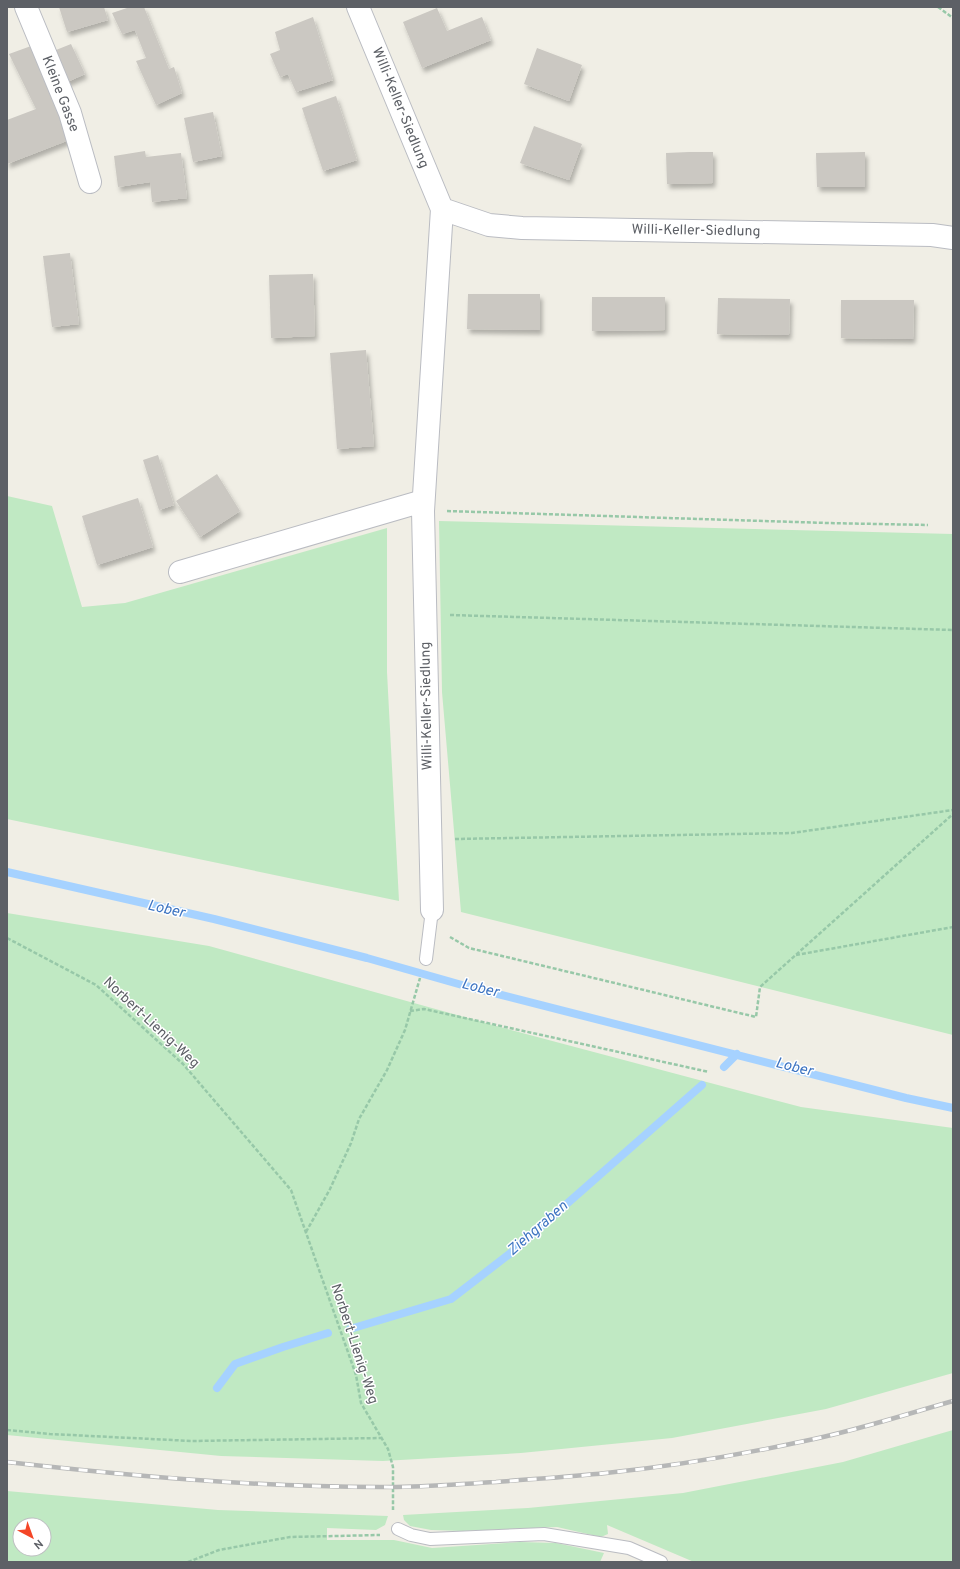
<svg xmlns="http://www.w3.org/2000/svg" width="960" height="1569" viewBox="0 0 960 1569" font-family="Overpass,sans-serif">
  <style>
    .green { fill: #c0e9c3; fill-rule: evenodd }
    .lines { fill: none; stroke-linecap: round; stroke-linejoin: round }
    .stream { stroke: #a6d2ff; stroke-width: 8 }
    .building { fill: #cbc8c2; filter: url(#shadow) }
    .service-casing { stroke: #babcc2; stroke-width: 14 }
    .minor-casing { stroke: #babcc2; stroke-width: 24 }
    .path { stroke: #97c8a8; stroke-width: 2.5; stroke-dasharray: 4 2; stroke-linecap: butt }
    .service { stroke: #fff; stroke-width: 12 }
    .minor { stroke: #fff; stroke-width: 22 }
    .rail-casing { stroke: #b6b7b7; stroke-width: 4.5 }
    .rail { stroke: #fff; stroke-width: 3; stroke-dasharray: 9; stroke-linecap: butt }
    .labels { text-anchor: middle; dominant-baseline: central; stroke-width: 3; stroke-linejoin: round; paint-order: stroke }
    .street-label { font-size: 14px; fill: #5d6066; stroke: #fff }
    .water-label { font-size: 15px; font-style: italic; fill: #3e75c2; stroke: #fff }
  </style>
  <defs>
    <filter id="shadow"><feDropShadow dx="2.5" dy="4.5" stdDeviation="2" flood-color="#0004"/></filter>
  </defs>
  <rect width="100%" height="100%" fill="#f0eee5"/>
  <path class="green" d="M7,496L52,506L82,607L125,603L387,528V672L399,901L7,819Z
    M439,521L953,534V1035L461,912L442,692Z
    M7,913L209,946L511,1030L801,1107L953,1128V1373L826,1409L672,1438L521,1453L383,1461L221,1456L7,1435Z
    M953,1430V1562H694L607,1525L608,1534L601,1537L557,1527L463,1531L431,1530L410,1526L404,1520L403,1515L528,1508L683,1493L843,1462Z
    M7,1491L218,1510L388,1516L385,1525L376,1530L327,1528V1540H394L432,1548L520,1542L556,1543L604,1553L600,1562H7ZM20,1525H44V1549H20Z"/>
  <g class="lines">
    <path class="stream" d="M7,872L214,919L367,958L462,985L906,1098L953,1108
      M724,1067L737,1054
      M350,1329L451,1299L512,1252L702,1085
      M217,1388L235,1364L283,1347L328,1333"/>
  </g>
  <path class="building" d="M59,7H104L108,20L67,32Z
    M130,7H144L169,69L174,67L182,93L156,105L136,61L146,58L135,30L122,34L112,13Z
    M437,8L447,31L482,17L491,40L422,68L403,22Z
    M313,17L333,80L296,92L288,74L280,77L270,54L280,50L275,32Z
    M71,44L85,74L65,83L51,52Z
    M31,46L69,140L7,164V120L36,109L9,54Z
    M537,48L582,65L569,101L524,84Z
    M336,96L357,160L323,171L302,108Z
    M213,112L222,156L193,162L184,118Z
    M534,126L582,144L569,180L520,163Z
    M145,151L146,157L181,153L187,198L152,202L150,182L118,187L114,156Z
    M689,152H713V183L667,184L666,153Z
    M865,152V187H817L816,153Z
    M70,253L79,324L52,327L43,256Z
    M313,274L315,336L271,338L269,275Z
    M468,294H540V330L467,329Z
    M592,297H665V330L592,331Z
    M718,298L790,299L789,335L717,334Z
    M841,300H914L913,339L841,338Z
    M366,350L374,446L337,449L330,353Z
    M158,455L174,505L159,510L143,460Z
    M217,474L240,511L200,537L176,501Z
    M138,498L153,547L97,565L82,516Z"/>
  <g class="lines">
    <defs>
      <path id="service" d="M426,959L432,910
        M398,1529L411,1535L430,1539L544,1534L629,1548L661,1562"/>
      <path id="minor" d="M26,7L70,113L90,182
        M358,7L442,209L489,225L522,228L932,235L953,238
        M180,572L423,501
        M432,910L423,511L442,209"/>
    </defs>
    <use href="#service" class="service-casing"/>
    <use href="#minor" class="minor-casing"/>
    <path class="path" d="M938,7L953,18
      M447,511L827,523L928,525
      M450,615L953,630
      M455,839L792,833L953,810
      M450,937L469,948L756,1017L760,987L953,814
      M7,938L96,985L183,1064L291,1190L356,1375L361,1403L388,1449L393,1467V1510
      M796,955L953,927
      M410,1011L424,1009L709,1072
      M306,1232L330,1189L351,1143L359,1119L387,1070L405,1030L420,978
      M7,1430L50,1434L192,1441L382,1438
      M188,1562L219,1550L290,1537L380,1535"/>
    <use href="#service" class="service"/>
    <use href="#minor" class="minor"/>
    <defs>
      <path id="rail" d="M7,1462C131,1476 255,1487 380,1487C419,1488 457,1484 496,1482C532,1479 569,1477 606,1473C676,1466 745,1454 814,1439C861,1429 907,1414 953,1401"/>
    </defs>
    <use href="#rail" class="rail-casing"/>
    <use href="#rail" class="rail"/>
  </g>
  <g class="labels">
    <g class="street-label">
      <text transform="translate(60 94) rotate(69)">Kleine Gasse</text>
      <text transform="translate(400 108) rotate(68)">Willi-Keller-Siedlung</text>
      <text transform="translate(696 231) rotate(1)">Willi-Keller-Siedlung</text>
      <text transform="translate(427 706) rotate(-91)">Willi-Keller-Siedlung</text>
      <text transform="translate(151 1023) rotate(43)">Norbert-Lienig-Weg</text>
      <text transform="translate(354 1344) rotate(72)">Norbert-Lienig-Weg</text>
    </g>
    <g class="water-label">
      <text transform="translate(166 910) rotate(13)">Lober</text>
      <text transform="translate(480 989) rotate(14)">Lober</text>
      <text transform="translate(794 1068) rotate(14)">Lober</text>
      <text transform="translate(538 1229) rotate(-41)">Ziehgraben</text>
    </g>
  </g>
  <rect width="960" height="1569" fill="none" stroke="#5d6066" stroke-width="16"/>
  <g transform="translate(32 1537) rotate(139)"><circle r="19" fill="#ffffff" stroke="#bebfc2"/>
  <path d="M0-3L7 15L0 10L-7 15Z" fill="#f44627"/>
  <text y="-6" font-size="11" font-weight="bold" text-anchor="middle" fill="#5d6066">N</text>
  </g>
</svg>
